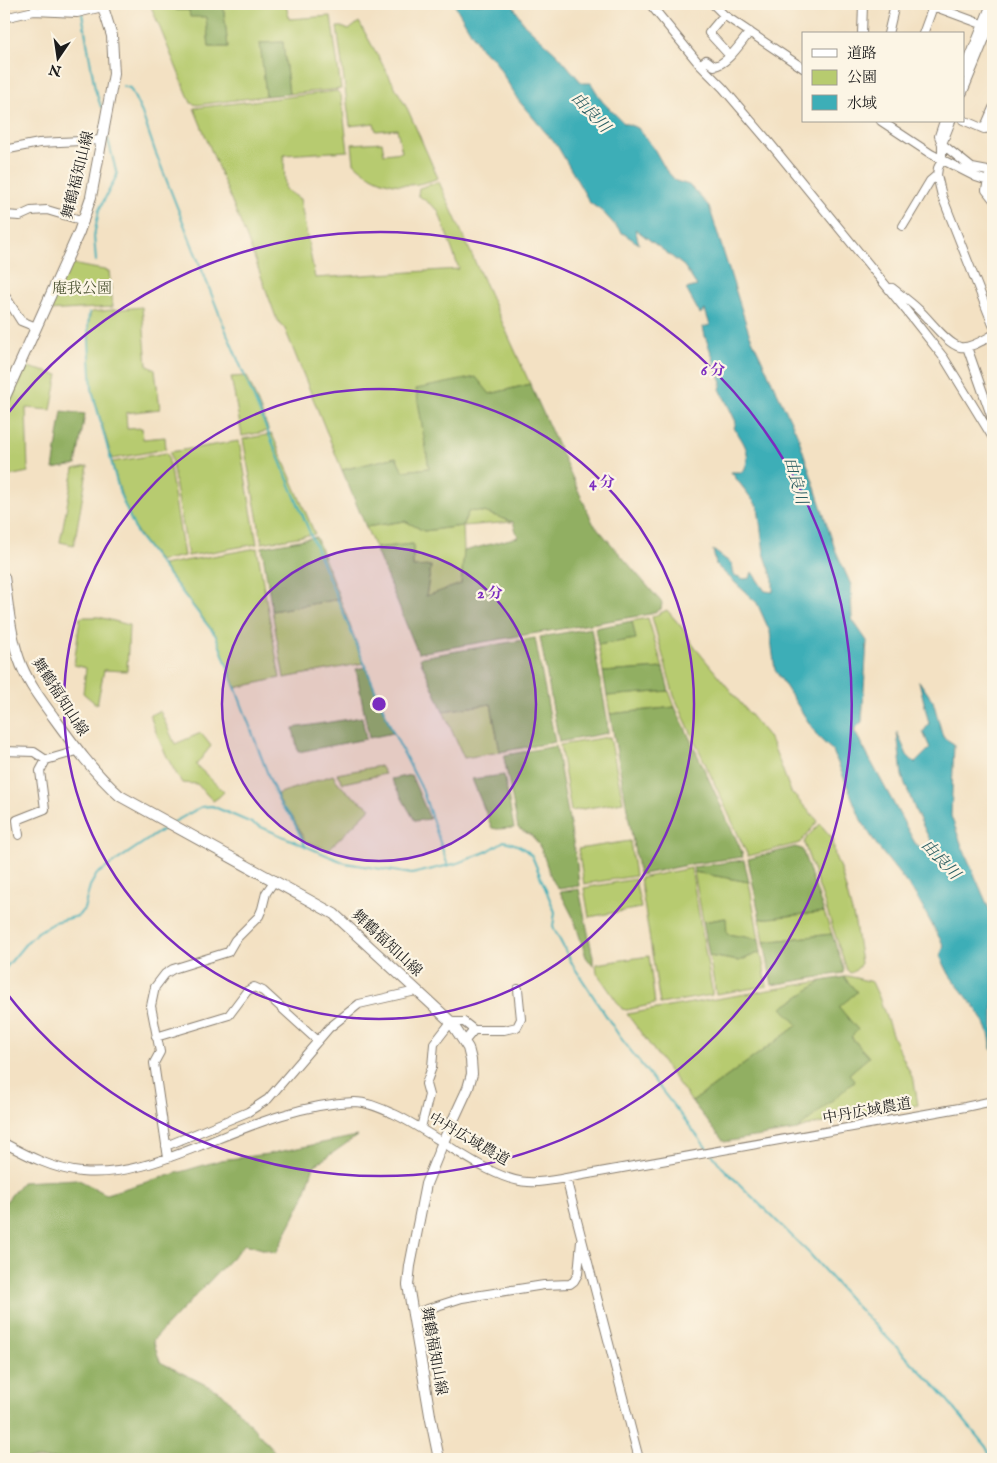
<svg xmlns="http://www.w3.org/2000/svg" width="997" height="1463" viewBox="0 0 997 1463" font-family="'IM FELL English','Noto Serif JP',serif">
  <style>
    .green { fill: #b7cb6f; stroke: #6a7446 }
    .forest { fill: #91af62; stroke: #56663f }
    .water { fill: #3daeb7; stroke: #2c656a }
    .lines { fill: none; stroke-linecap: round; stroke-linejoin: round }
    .stream { stroke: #3daeb7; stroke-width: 2 }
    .minor-casing { stroke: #887e70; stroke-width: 10 }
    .major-casing { stroke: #887e70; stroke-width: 12 }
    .minor { stroke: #fff; stroke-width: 8 }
    .major { stroke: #fff; stroke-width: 10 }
    .ring { fill: none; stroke: #7b2cbf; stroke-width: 2.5 }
    .labels { text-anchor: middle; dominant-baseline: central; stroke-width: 4.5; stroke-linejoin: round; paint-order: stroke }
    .street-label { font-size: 15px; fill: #1c1c1c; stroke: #fcf5e5 }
    .park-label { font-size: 15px; fill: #525939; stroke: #fcf5e5 }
    .water-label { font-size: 16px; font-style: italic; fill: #2b5e62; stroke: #fcf5e5 }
    .centre { fill: #7b2cbf; stroke: #fcf5e5; stroke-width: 2.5 }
    .ring-label { font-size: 15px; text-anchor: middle; font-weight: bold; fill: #7b2cbf; stroke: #fcf5e5; stroke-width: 4.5; stroke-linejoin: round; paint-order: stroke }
  </style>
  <rect width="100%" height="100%" fill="#fcf5e5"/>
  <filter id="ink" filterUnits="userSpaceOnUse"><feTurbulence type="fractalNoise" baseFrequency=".02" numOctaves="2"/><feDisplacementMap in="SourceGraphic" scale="10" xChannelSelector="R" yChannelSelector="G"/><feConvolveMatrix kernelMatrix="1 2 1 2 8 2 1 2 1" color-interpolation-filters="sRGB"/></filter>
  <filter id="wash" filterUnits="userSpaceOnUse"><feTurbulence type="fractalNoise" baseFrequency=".0096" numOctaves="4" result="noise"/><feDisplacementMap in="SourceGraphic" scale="20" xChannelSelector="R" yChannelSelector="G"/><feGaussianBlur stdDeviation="1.12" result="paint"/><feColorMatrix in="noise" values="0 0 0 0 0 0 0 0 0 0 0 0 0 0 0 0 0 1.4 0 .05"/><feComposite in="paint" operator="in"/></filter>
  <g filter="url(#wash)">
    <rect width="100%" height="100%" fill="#f3e1c3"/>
    <path class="green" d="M150,4H175L176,10H189L206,17L209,47H228L223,4H286L289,19L331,16L341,89L289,94L283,42L261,43L266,96L197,105L191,103Z
      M359,22L408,110L438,178C408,191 378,186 354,163L352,144L382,142L384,154L402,152L397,129L376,131L374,123L350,126L337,27H342L349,30Z
      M337,91L341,95L348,151L284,155L285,189L300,199L315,278L459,269L438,210L418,195L419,188L439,182L530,384L490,394L417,389L429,468L403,471L396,457L342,470L285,329L277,320L250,246L194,108Z
      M68,261C77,267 97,268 109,271L113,307L47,311Z
      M142,307L147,365L155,370L160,409L126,413L127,429L142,428L143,439L165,437L166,449L112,459L92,389L88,326L91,312Z
      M24,366L58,375L51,410L26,408L28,472L9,476L4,480V410Z
      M247,376L269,431L242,436L231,377Z
      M272,434L315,534L262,543L243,439Z
      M239,441L257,544L188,556L170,452Z
      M166,453L168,456L184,556L159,561C152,552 144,543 138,533C124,512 119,486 112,462Z
      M88,466L74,545L60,542L74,469Z
      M469,511L484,512L513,522L463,526L464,551L461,584L426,597L431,566L413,568V544L375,548L366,527L405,521L424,531L462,526Z
      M257,548L280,678L235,688L216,635L162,565Z
      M340,599L364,663L284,678L272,611Z
      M667,610L683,629L693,645L766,734L773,745L791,792L818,821L800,843L748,856L674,696L652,617Z
      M83,617H99L129,625L127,671L104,670L97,705L83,693L86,668L74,665L80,618Z
      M648,618L663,668L603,672L598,645L635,639L632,621Z
      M669,691L675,707L610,714L607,696Z
      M491,704L500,752L464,758L443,711Z
      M160,711L175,744L201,733L211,746L196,765L224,792L219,797L213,801L197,784L182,783C168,761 158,740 150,715Z
      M608,737H610L623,802L571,811L560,745Z
      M380,766L385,774L343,783L337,774Z
      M333,775C341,790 357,799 371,808L328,850L305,841L292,816L282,806L277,794Z
      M820,824L833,839L835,856L841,871L855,923L861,963C859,967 855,972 850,973L847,970L804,843L807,837Z
      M630,841L635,876L584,884L578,849Z
      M691,868L712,990V995L660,1004L640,878Z
      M694,872L749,882L759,939L727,934L725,918L703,922Z
      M635,879L641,908L589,917L584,888Z
      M824,912L832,934L764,942L760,919Z
      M761,952L767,986L716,994L709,956L739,961Z
      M649,956L655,1004L627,1010L622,1009L597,973L596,964Z
      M848,976L872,982L879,997L893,1037L914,1081L918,1105L808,1126L797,1130L854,1081L849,1074L868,1057L851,1036L858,1030L838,1007L856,992L844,977Z
      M822,981L783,1008L798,1025L692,1102L627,1014Z"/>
    <path class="forest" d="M175,4H223L228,47H209L206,17H190L189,10H176Z
      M283,42L289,94L266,96L260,43Z
      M476,377L490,394L530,384L593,523L662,603L661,609L650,614L418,653L375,548L413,544V567L431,566L426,596L461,584L464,551L518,537L513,522L484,512L469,511L462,526L424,531L405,521L366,527L342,470L396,457L403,471L429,468L416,389Z
      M62,411L85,414L76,465L53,469Z
      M316,537L340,599L272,611L262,547Z
      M632,621L636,639L598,645L595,628Z
      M591,628L607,718L608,733L559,742L540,637Z
      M535,638L555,742L500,752L491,704L443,711L420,659L422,657Z
      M366,667L393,733L369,738L356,669Z
      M663,668L669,691L607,696L603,672Z
      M675,707C693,745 711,783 728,822C733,834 740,844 743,857L692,864L639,875L610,714Z
      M362,717L366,739L298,752L293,728Z
      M556,746L577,864L579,886L559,889C545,875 547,850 532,836C528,833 522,831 518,828L504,758L505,755Z
      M411,775L430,819L415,821L391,779Z
      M504,775L514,828L497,829L492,828L472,779Z
      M795,847L802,849L824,912L760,919L748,859Z
      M744,860L749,882L694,872L693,867Z
      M579,889L593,957V966L586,957L574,919L560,892Z
      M726,918L727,934L759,939L761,952L739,961L709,956L703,922Z
      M832,934L844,969L843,973L772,985L764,942Z
      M844,977L857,992L839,1007L858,1030L851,1037L869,1057L849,1074L855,1081L797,1130L724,1142L692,1102L798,1025L782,1008L822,981Z
      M357,1136L314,1166L303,1199L276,1253L245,1244L153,1340L160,1362L222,1393L274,1451L277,1459H4V1204L22,1182L77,1179L106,1194L221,1160L268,1154Z"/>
    <path class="water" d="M454,4H512L524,24L558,55L582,83H591L602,101L624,123L638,128L653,147L666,170L676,181L689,185L709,206L749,333L798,436L835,549L851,585L852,619L867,641L862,722L854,730L915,843L928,854H937L916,812L902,776L897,732L907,755L915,763L930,748L923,732L929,724L919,681L933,701L943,737L954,744L951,816L962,846L993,918V1051L991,1049C992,1019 964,997 949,974C946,968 943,962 940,956L944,946L915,894L878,847L861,820L833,751L818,737L775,670L770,632L757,603L716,565L713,550L732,564L734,575L744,579L750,578L752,572L765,591L773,592V579L764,553L758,507L731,472H743C753,454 744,443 734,428L736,422L720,389L722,383L705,336L703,327L710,325L705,310L700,314L686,289L697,286L684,266L635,229L639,244L621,232L603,212L590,203L558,147L518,100L494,59L481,49Z"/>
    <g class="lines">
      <path class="stream" d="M82,13L95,89L101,107
        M123,86L130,88L142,113L155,151L228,336L392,730L422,789L448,866
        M96,261L94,236L99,210L117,175L108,139
        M89,313L88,326L92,390L120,494L137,534L216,636L270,780L281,806L291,816L306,847
        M174,822L201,807L212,806L345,863L412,874L458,863L488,851L504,841C516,844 524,847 532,856L555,912L553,927L574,967L620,1037L709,1151
        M4,970L27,942L38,932L55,922L78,916L84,909L90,886L97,874L168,826
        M712,1154L721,1166L809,1253L855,1305L939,1390L986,1447L992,1459"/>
    </g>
  </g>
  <g filter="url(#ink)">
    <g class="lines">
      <defs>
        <path id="minor" d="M650,4L700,65L723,88L769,142L914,320L944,358L993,438
          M713,4L724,15L803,68
          M819,4L821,5
          M933,6L987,26
          M724,15L709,33L730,56
          M4,18L34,11L77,13L103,7
          M862,34L863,4
          M888,34L895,4
          M923,34L934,4
          M700,65L706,60L714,66C728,64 741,42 750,32
          M963,74L991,4
          M963,92L993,19
          M963,120L984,129L993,128
          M881,121L931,154L976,177L988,181H993
          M944,121L939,136L942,144V160L938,168L937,175L942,196L993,325
          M984,129L993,108
          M942,144L972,168L993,172
          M942,144L951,121
          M4,150L39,143L102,140
          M989,176L986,190L993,199
          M4,215L20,216L31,211L47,210L84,221
          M903,226L930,181L937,175
          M892,288C901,295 911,302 919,310C930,320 947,344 960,347C970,349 985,339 993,335
          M4,294L21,321L36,327
          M967,347L993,421
          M4,751L34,752L46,760
          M19,835L17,820L45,809L40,771L46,760L77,751
          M156,1037L229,1015L247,991L254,987L263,991L318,1041
          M464,1042L474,1030H504L517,1027L521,1019L518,989
          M421,1128L429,1095L426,1084L432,1067L434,1044L451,1022H464L474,1030
          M4,1143C28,1156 53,1169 81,1172C124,1176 164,1160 202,1145C252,1125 301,1104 354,1102C368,1102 382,1109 394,1114C432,1131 490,1181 528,1182C541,1183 554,1180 566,1178L965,1107L993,1101
          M166,1146L248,1112L268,1099L329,1028L359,1004L416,991
          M168,1158L154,1063L160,1052L151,1006L155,987L165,974L173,969L228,952L235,940L259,916L262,909L266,893L275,880
          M566,1178L639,1459
          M412,1314L462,1298L544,1285L570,1284L574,1281L578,1274L581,1241"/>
        <path id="major" d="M4,399L79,232L91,197L114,74L112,36L102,4
          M4,577C8,604 10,634 19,659C26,680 39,697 52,715C73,744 93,772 120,796L334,914L451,1022L468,1048L471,1060L472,1074L468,1088L443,1142L426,1184L410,1266L408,1285L430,1415L439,1459"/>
      </defs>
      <use href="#minor" class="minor-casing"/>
      <use href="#major" class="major-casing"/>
      <use href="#minor" class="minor"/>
      <use href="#major" class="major"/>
    </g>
  </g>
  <circle cx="379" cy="704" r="157" fill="#7b2cbf" fill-opacity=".12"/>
  <g class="ring">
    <circle cx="379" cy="704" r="157"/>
    <circle cx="379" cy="704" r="315"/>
    <path d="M5 417A472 472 0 1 1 5 991"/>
  </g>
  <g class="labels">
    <g class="street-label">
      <text transform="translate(78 175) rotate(-76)">舞鶴福知山線</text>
      <text transform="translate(60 697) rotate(57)">舞鶴福知山線</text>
      <text transform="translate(387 943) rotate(43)">舞鶴福知山線</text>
      <text transform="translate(867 1111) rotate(-10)">中丹広域農道</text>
      <text transform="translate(469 1139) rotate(30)">中丹広域農道</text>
      <text transform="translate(434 1351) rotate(80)">舞鶴福知山線</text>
    </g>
    <g class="park-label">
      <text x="82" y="288">庵我公園</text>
    </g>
    <g class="water-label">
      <text transform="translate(590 113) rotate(47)">由良川</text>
      <text transform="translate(795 481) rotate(75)">由良川</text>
      <text transform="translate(940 860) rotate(47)">由良川</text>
    </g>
  </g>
  <circle cx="379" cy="704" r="8" class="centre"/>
  <g class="ring-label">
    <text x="713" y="375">6 分</text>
    <text x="602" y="487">4 分</text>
    <text x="490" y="598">2 分</text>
  </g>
  <rect width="997" height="1463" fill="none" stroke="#fcf5e5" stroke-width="20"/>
  <rect x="802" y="32" width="162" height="90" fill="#fcf5e5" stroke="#a29e95"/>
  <rect x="812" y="49" width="25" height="8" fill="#ffffff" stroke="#a29e95"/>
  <text x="847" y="58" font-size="15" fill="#1c1c1c">道路</text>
  <rect x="812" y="70" width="25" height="15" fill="#b7cb6f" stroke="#a29e95"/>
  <text x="847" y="82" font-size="15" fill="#1c1c1c">公園</text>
  <rect x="812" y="95" width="25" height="15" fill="#3daeb7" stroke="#a29e95"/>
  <text x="847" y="108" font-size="15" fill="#1c1c1c">水域</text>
  <g transform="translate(58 58) rotate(193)" stroke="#fcf5e5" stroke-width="4" paint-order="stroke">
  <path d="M0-4L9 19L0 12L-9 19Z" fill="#1c1c1c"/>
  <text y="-8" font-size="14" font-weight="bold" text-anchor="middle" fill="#1c1c1c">N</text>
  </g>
</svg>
